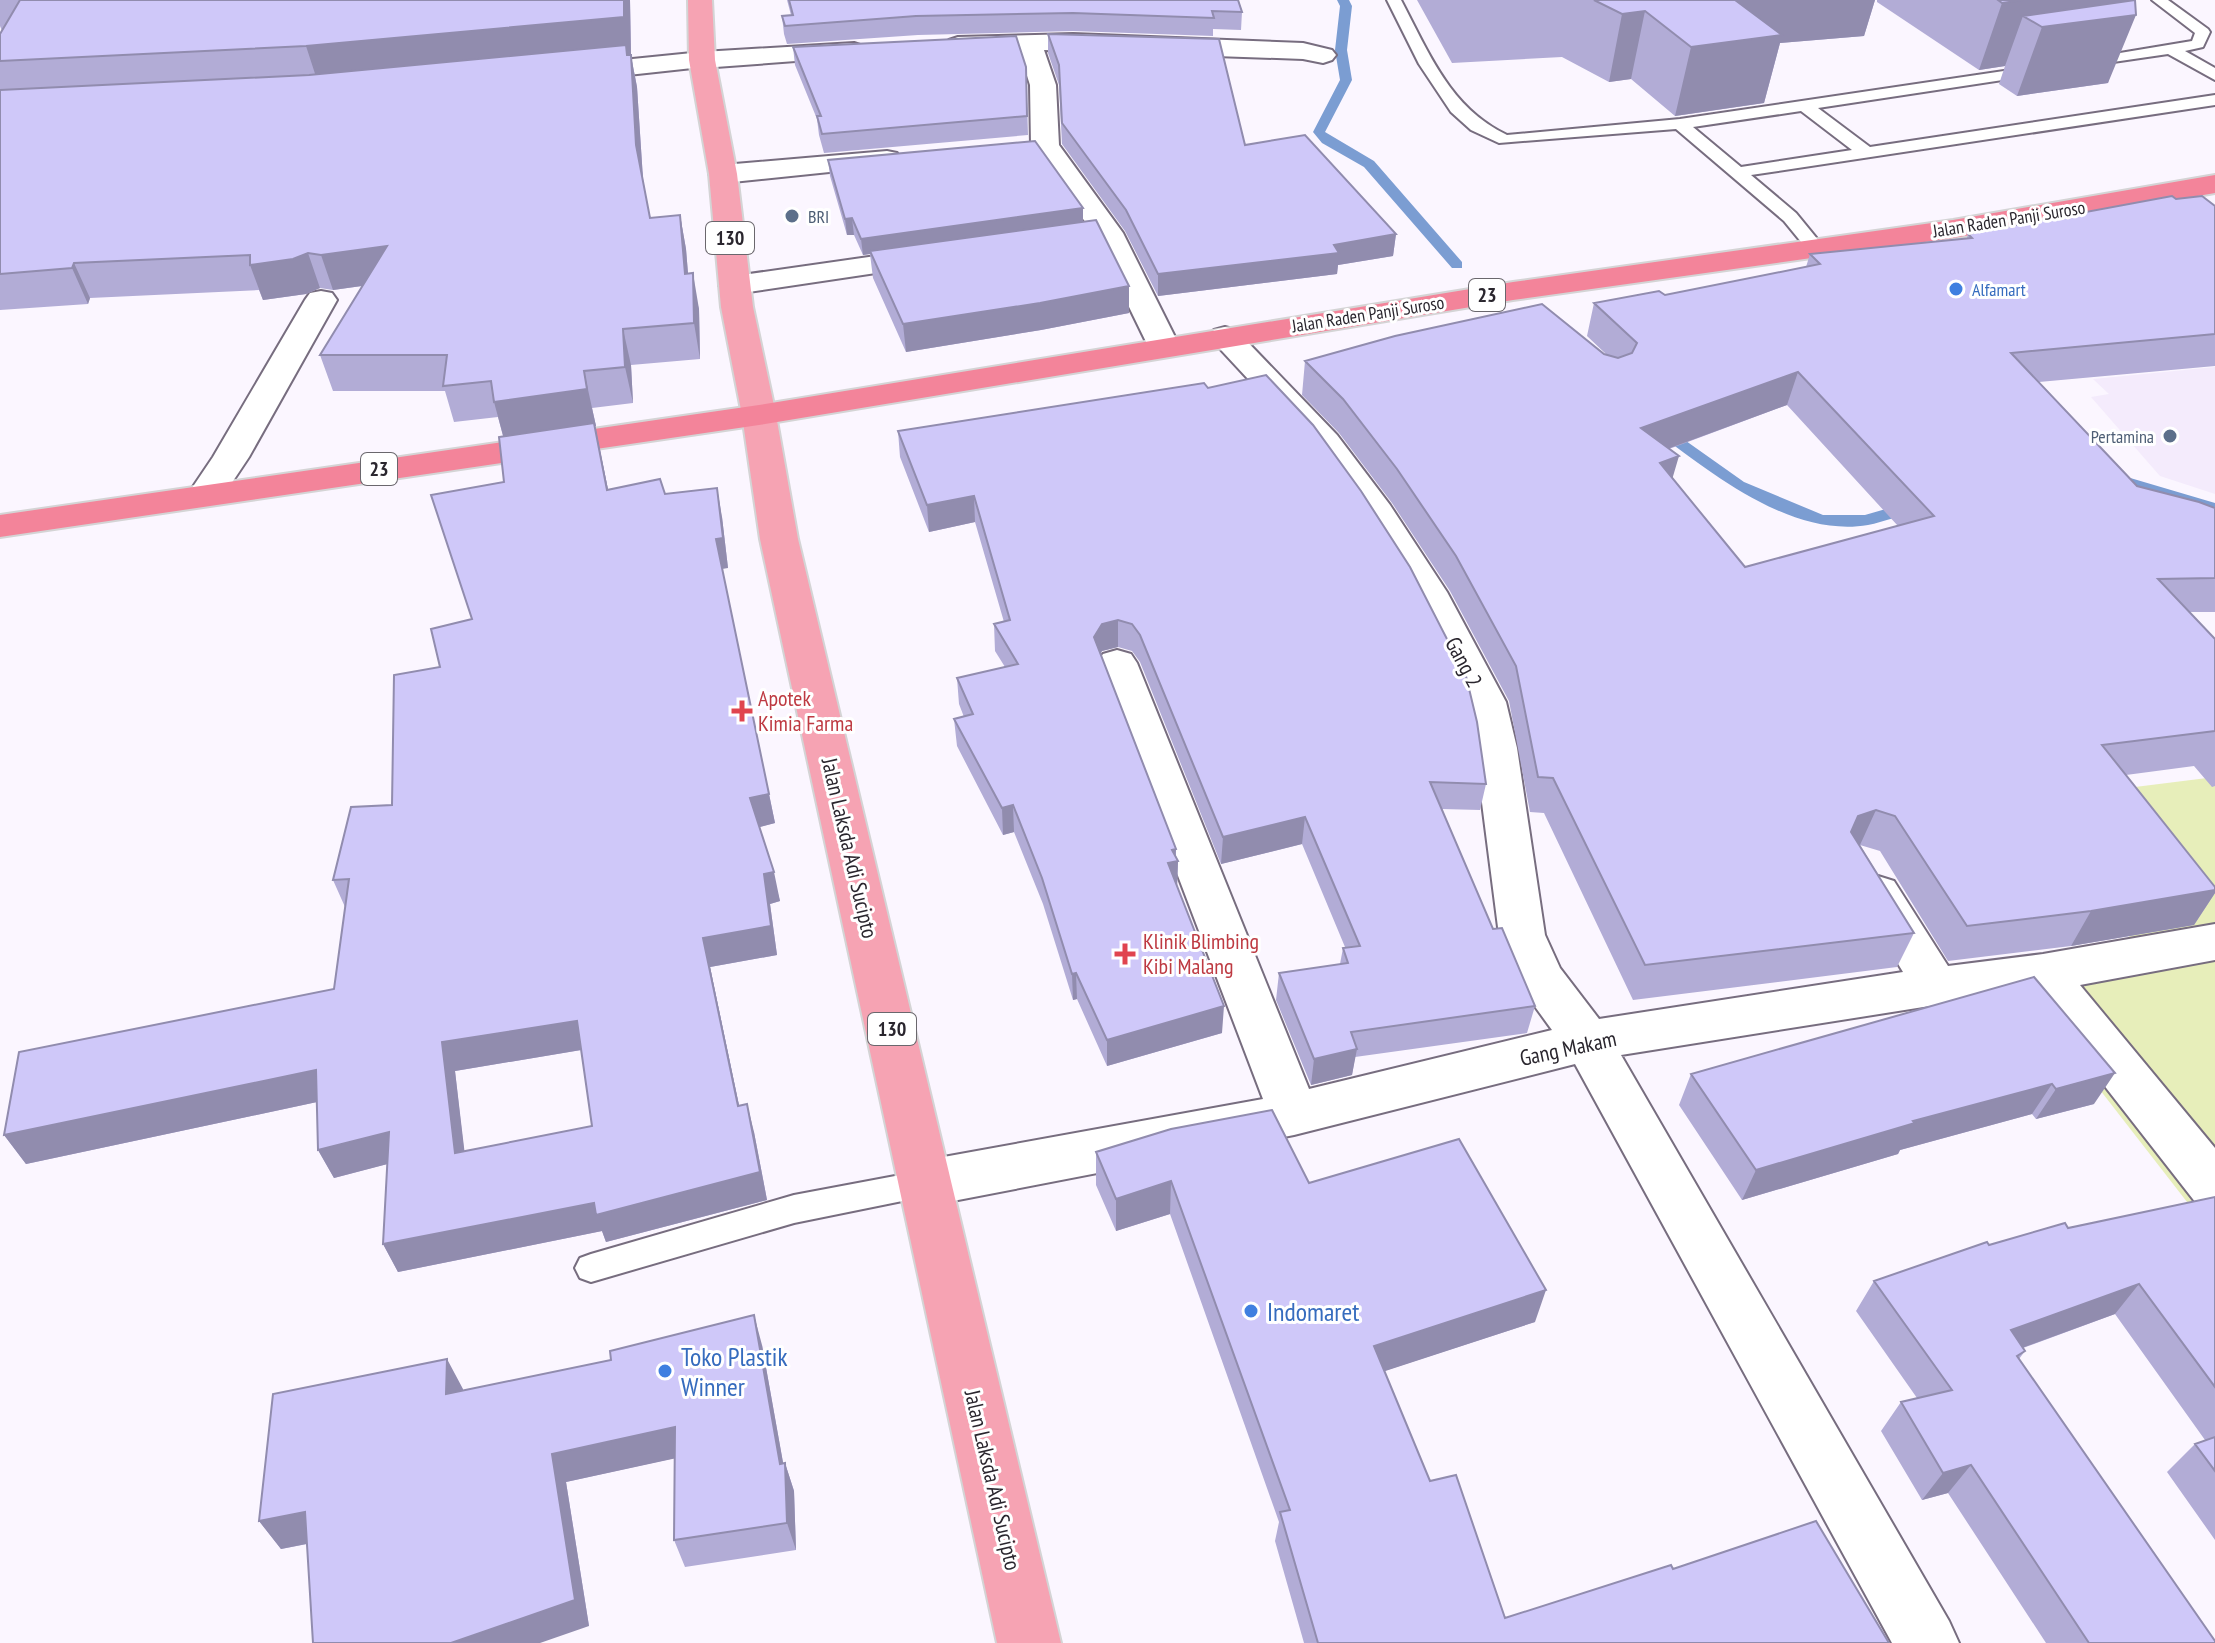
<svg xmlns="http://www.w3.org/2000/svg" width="2215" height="1643" viewBox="0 0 2215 1643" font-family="'PT Sans Narrow',sans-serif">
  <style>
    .built { fill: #f4ebfc }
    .green { fill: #e7eeba }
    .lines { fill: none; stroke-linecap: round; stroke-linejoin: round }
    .stream { fill: #7b9dd2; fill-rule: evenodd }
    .service-casing { stroke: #776d7f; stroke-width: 4 }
    .minor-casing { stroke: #776d7f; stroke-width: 4 }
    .tertiary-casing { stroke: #776d7f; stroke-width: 4 }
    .primary-casing { stroke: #d4d4d5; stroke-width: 4 }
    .trunk-casing { stroke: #d4d4d5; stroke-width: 4 }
    .service { fill: #fff; fill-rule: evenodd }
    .minor { fill: #fff; fill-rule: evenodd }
    .tertiary { fill: #fff; fill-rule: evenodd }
    .primary { fill: #f6a3b3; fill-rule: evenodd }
    .trunk { fill: #f3849a; fill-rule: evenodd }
    .wall { fill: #b2acd6; fill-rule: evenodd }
    .shaded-wall { fill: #918cae }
    .building { fill: #cfc8f9; stroke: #918cae; stroke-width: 2; fill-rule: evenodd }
    .service-dot { fill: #5c6f8a; stroke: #fff; stroke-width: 3 }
    .shop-dot { fill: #3f7fe0; stroke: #fff; stroke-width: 3 }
    .health-dot { fill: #e0444e; stroke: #fff; stroke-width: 3 }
    .labels { text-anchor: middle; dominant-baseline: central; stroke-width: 6; stroke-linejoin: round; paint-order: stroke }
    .far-service-label { font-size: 18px; fill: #4e5e75; stroke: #fff; text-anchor: start }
    .far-street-label { font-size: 18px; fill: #2a262e; stroke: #fff }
    .far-shop-label { font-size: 18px; fill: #366cbe; stroke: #fff; text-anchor: start }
    .shield { fill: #fff; stroke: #6a676d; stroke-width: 2 }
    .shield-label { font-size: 20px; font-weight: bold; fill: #2a262e }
    .street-label { font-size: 22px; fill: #2a262e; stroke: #fff }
    .health-label { font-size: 22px; fill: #be3a42; stroke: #fff; text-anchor: start }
    .near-shop-label { font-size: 26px; fill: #366cbe; stroke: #fff; text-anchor: start }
  </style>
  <rect width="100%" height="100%" fill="#fbf6ff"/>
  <path class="built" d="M2215,367V494L2160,476L2091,397L2109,394L2093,379Z"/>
  <path class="green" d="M2215,777V1238L2048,1023L2071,983L2141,965L2071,795Z"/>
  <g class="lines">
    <path class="stream" d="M1337,0H1349L1352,6L1347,50L1352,80L1325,132L1374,161L1462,262V268H1452L1364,167L1322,143L1313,132L1340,80L1335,50L1340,6Z
      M1662,424L1744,482L1823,515H1865L1910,502L1918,507L1916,511C1900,515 1884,522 1868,525C1792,538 1714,475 1656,432L1654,429Z
      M2110,472L2215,503V513L2104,480V474Z"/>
    <defs>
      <path id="service" d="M1387,0H1401C1429,53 1450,108 1507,135L1680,119L2037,66L2045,71L2042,74L1818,108L1870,147L2215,95V105L1751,175L1796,213L1823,246L1826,250L1823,254H1811L1784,221L1676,129L1499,143L1471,130L1451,112L1419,64ZM1801,111L1852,150L1741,167L1693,127Z
        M2152,0H2168L2208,29L2210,32L2203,47L2185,51L2215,68V80L2168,54L2079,67L2076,64L2084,59L2192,41L2195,33Z
        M927,1170L938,1174L943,1183L938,1192L927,1196L794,1223L591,1282L580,1278L575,1268L580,1258L591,1254L794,1195Z"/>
      <path id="minor" d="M1073,34L1303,43L1332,50L1336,55L1332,60L1323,63L1303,59L1044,50L1056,85L1059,145L1123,233L1180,347L1176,354L1164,357L1152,354L1093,233L1031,145L1030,85L1019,51L958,53L949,50L945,45L949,40L958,37Z
        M854,43L863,46L867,51L863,56L702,68L693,66L689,60L693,54L702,52Z
        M887,151L897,153L901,159L897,165L723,183L713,180L709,174L713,168L723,165Z
        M932,248L943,251L947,257L943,263L735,294L724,292L719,285L724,278L735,276Z
        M321,291L332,293L337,300L249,457L219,502L206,505L193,502L188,494L213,457L305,300L310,293Z
        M1225,327L1236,330L1337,435L1390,505L1447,592L1506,702L1517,748L1545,935L1560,968L1599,1019L1903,972L1855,893L1862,881L1878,876L1894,881L1948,966L2043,954L2215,924V960L2080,985L2215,1148V1210L2196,1203L2032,993L1936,1005L1621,1055L1949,1621L1959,1643H1892L1575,1064L1294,1135L927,1206L908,1199L901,1183L908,1167L927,1160L1263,1099L1097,663L1103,654L1117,650L1131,654L1137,663L1309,1089L1552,1030L1523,990L1499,935L1475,748L1464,702L1409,592L1360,516L1313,449L1209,337L1214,330Z"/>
      <path id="tertiary" d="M702,52L711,54L715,60L711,66L573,81L564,79L560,73L564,67L573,65Z"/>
      <path id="primary" d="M688,0H712L715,60L737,174L753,307L776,415L798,539L1061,1643H997L760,539L742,415L721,307L709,174L689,60Z"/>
      <path id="trunk" d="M2215,175V193L1953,238L1513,300L759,425L0,537V515L759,405L1513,282L1953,220Z"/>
    </defs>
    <use href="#service" class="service-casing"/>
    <use href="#minor" class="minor-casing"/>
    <use href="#tertiary" class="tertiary-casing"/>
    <use href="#primary" class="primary-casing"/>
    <use href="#trunk" class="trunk-casing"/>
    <use href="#service" class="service"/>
    <use href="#minor" class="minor"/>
    <use href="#tertiary" class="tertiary"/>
    <use href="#primary" class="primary"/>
    <use href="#trunk" class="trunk"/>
  </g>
  <path class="wall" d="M0,0H630L631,56L637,87L643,179L650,218L680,215L686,249L688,274L699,309L700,359L631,365L633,403L592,408L596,426H595L608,489L665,494L722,517L728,568H722L775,823L759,827L780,901L770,904L777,955L710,967L739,1105L754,1132L767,1200L606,1242L602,1231L398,1272L383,1244L387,1164L334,1178L318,1150L317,1102L26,1164L4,1135L334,989L345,907L333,880L392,805L440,667L472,619L504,482L503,436L498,417L454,422L445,391H333L320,355L362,286L333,290L320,288L306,294L263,300L259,290L90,298L88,304L0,310V34L2,31L0,26ZM581,1050L592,1126L464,1151L455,1071Z
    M787,0H1238L1242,12L1241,30L1213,29V36L1073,31L918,35L787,44L784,34L782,16L791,15Z
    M1417,0H1875L1864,36L1780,43L1764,103L1675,116L1631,79L1609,82L1562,57L1452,63Z
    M1877,0H2129L2108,83L2017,96L1999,84L2005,66L1979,70L1877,2Z
    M1048,34L1245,145L1396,234L1393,256L1338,265L1337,274L1158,296L1125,231L1062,144L1059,85L1048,53Z
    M793,47L1026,67L1028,135L824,153L819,135L817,119L795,65Z
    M828,160L1083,208V222L1129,286V313L1041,330L906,352L873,278L870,254L863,255L854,235H847L830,176Z
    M2176,199L2215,206V366L2039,382L2137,486L2215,508V612H2190L2215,639V786L2212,787L2194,766L2126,775L2215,887V893L2194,925L2071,946L1948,961L1880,851L1860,845L1914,933L1897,967L1633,1000L1544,813L1530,812L1509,701L1450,591L1392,503L1339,433L1302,395L1305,361L1607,355L1587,336L1594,303L1665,295L1806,267L1810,254L1967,238L1968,234ZM1787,405L1898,526L1745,567L1673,479L1669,449Z
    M898,431L1486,784L1480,810L1442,809L1493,929L1535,1006L1527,1033L1355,1057L1352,1075L1311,1085L1276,1000L1279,973L1340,964L1343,948L1345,947L1302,844L1221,864L1140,662L1132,651L1118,647L1102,651L1100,654L1176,849V856L1178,861L1177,887L1222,1033L1107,1066L1077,999L1073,1000L1043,904L1014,832L1003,835L957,746L954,719L964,717L959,704L957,678L1005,667L995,651L994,624L1004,622L975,522L929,532L900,457Z
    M2034,977L2094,1104L2036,1119L2032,1114L1900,1150L1898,1154L1742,1200L1679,1105L1691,1074Z
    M1096,1152L1309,1183L1535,1322L1384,1371L1430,1481L1505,1618L1673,1569L1889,1643H1304L1275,1541L1279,1522L1170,1214L1116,1231L1096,1185Z
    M2215,1197V1540L2167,1472L2195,1444L2205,1440L2115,1314L2023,1348L2025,1351L2019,1359L2215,1643H2046L1948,1493L1922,1500L1881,1431L1901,1402L1917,1398L1856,1311L1874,1281L1989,1245Z
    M762,1345L783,1463H785L794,1491L796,1550L685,1567L674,1540L675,1458L566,1482L589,1626L307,1544L281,1549L259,1521L463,1389V1391Z"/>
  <path class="shaded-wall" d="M624,0H630L631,56L637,87L643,179L319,86L306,46Z
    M1709,0H1875L1864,36L1780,43L1764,103L1675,116L1691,47Z
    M2023,0H2129L2122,17L2136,15L2108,83L2017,96L2042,27L2023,16L2005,66L1979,70L2002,3Z
    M1645,11L1631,79L1609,82L1622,14Z
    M1083,208V225L870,251V254L863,255L861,239Z
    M680,215L686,249L691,309L685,274Z
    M852,218L854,235H847L845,219Z
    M1396,234L1393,256L1338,265L1337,274L1158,296V274Z
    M387,246L397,281L333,290L321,255Z
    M308,253L320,288L306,294L263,300L250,265Z
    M74,263L90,298L88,304L72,268Z
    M693,273L699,309L700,359L694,323Z
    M1129,286V313L1041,330L906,352L903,324Z
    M623,329L631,365L633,403L625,367Z
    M584,371L592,408L596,426H595L614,519L504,439L494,402Z
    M1798,372L1787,405L1632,462L1641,428Z
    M1679,456L1669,490L1660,463Z
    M717,488L722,517L728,568L722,569L716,539Z
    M974,496L975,522L929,532L927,505Z
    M1118,620V647L1102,651L1094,664V637L1102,624Z
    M769,794L775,823L756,828L750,798Z
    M1013,805L1014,832L1003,835L1002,808Z
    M1876,810L1860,845L1842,851L1858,816Z
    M1305,817L1302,844L1221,864L1223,837Z
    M1176,849L1175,862L1178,861L1177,888L1168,863L1172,850Z
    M774,872L780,901L770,904L777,955L710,967L745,1134L738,1106L703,938L764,874Z
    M2215,890V893L2194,925L2071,946L2091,911Z
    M1076,973L1077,999L1073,1000L1072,974Z
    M1224,1006L1222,1033L1107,1066V1040Z
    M577,1021L587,1049L455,1071L468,1181L455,1153L442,1042Z
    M1357,1049L1352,1075L1311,1085L1314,1059Z
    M316,1070L331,1099L26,1164L4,1135Z
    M2115,1073L2094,1104L2036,1119L2056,1089Z
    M2052,1084L2032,1114L1900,1150L1898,1154L1742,1200L1756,1170L1913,1121Z
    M747,1104L754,1132L767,1200L606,1242L602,1231L398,1272L383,1244Z
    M389,1132L403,1160L334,1178L318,1150Z
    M1171,1181L1170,1214L1116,1231V1199Z
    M2139,1284L2115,1314L1989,1360L2011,1330Z
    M1546,1290L1535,1322L1367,1377L1374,1346Z
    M754,1315L762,1345L786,1479L785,1463L794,1491L796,1550L787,1523L780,1464Z
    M447,1359L463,1389L462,1423L446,1394Z
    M675,1427L686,1456L566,1482L589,1626L540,1643H451L552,1454Z
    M1971,1465L1948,1493L1922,1500L1943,1473Z
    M305,1512L326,1540L281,1549L259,1521Z"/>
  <path class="building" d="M20,0H624V17L306,46L0,61V34Z
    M789,0H1238L1242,12L1212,11L1214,18L1073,13L916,16L785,26L782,16L793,15Z
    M1594,0H1735L1782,35L1691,47L1645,11L1622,14Z
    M1998,0H2023L2002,3Z
    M2135,0L2136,15L2042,27L2023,16Z
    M1048,34L1219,39L1245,145L1305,135L1396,234L1334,245L1339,253L1158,274L1126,210L1062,123L1059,65Z
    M1016,36L1026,67L1027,116L822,134L817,116H821L793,47Z
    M626,45L627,55H631L636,145L650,218L680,215L685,274L693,273L694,323L623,329L625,367L584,371L587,389L494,402L491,381L443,386L447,355H320L387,246L321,255L308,253L293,259L250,265V255L74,263L72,268L0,274V90L309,75Z
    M1035,141L1083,208L861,239L852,218L845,219L828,160Z
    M2172,196L2176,199L2202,196L2215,206V334L2011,353L2137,486L2199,502L2215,508V578L2158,579L2215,639V731L2102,745L2215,887V890L2091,911L1967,926L1895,816L1876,810L1858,816L1851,832L1914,933L1645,965L1553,778L1538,777L1516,666L1456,556L1397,469L1343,399L1305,361L1395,336L1542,304L1604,354L1618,358L1632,353L1637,343L1594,303L1659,291L1665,295L1820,264L1810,254L1972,238L1968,234ZM1798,372L1934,516L1745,567L1660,463L1679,456L1641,428Z
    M1096,220L1129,286L1040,303L903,324L870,251Z
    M1266,375L1313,425L1361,491L1410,567L1466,676L1477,722L1486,784L1430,782L1493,929L1502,928L1535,1006L1351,1032L1357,1049L1314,1059L1279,973L1348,963L1343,948L1360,946L1305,817L1223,837L1140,635L1132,624L1118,620L1102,624L1094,637L1176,849L1172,850L1178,861L1168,863L1224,1006L1107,1040L1076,973L1072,974L1042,878L1013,805L1002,808L954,719L973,714L957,678L1018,664L994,624L1010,620L974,496L927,505L898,431L1204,383L1208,388Z
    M594,423L607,490L660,479L665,494L717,488L723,538L716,539L769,794L750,798L774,872L764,874L771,926L703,938L738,1106L747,1104L760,1172L596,1215L594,1203L383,1244L389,1132L318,1150L316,1070L4,1135L19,1052L334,989L349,879L333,880L351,807L392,805L394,675L440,667L431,629L472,619L431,495L504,482L499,437ZM577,1021L592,1126L455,1153L442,1042Z
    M2034,977L2115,1073L2056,1089L2052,1084L1913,1121L1915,1123L1756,1170L1691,1074Z
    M1272,1110L1309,1183L1459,1139L1546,1290L1374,1346L1430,1481L1456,1475L1505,1618L1671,1565L1673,1569L1816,1521L1889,1643H1318L1280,1512L1290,1510L1171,1181L1116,1199L1096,1152L1171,1129Z
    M2215,1197V1387L2139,1284L2011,1330L2025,1351L2017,1356L2215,1641V1643H2089L1971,1465L1943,1473L1901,1402L1952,1390L1874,1281L1987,1242L1989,1245L2065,1223L2068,1228Z
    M754,1315L780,1464L785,1463L787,1523L674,1540L675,1427L552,1454L575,1600L451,1643H313L305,1512L259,1521L273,1394L447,1359L446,1394L611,1360L610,1351Z
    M2215,1437V1471L2195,1444Z"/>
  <g class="service-dot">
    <circle cx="792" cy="216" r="8"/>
    <circle cx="2170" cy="436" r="8"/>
  </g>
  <g class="shop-dot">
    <circle cx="1956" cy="289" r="8"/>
    <circle cx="1251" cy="1311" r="8"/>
    <circle cx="665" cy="1371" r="8"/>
  </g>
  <g class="health-dot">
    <path d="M738 699h8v8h8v8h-8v8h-8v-8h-8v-8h8z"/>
    <path d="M1121 942h8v8h8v8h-8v8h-8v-8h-8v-8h8z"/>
  </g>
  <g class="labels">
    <g class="far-service-label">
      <text x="808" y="216">BRI</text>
      <text x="2154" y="436" text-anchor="end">Pertamina</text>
    </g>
    <g class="far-street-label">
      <text transform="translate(2009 219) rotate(-9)">Jalan Raden Panji Suroso</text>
      <text transform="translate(1368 314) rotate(-9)">Jalan Raden Panji Suroso</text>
    </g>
    <g class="far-shop-label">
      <text x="1972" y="289">Alfamart</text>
    </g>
    <g class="shield">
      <rect x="706" y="222" width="48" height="32" rx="6"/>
      <rect x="1469" y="279" width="36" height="32" rx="6"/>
      <rect x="361" y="453" width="36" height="32" rx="6"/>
      <rect x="868" y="1013" width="48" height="32" rx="6"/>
    </g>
    <g class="shield-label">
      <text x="730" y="238">130</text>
      <text x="1487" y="295">23</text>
      <text x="379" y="469">23</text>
      <text x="892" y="1029">130</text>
    </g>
    <g class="street-label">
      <text transform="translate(1464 662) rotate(62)">Gang 2</text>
      <text transform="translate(850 848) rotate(77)">Jalan Laksda Adi Sucipto</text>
      <text transform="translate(1568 1048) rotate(-12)">Gang Makam</text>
      <text transform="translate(993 1480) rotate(77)">Jalan Laksda Adi Sucipto</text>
    </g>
    <g class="health-label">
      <text x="758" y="698">Apotek<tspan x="758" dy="25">Kimia Farma</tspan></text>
      <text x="1143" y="941">Klinik Blimbing<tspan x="1143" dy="25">Kibi Malang</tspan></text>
    </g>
    <g class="near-shop-label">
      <text x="1267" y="1311">Indomaret</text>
      <text x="681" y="1356">Toko Plastik<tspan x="681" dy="30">Winner</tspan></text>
    </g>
  </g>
</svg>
